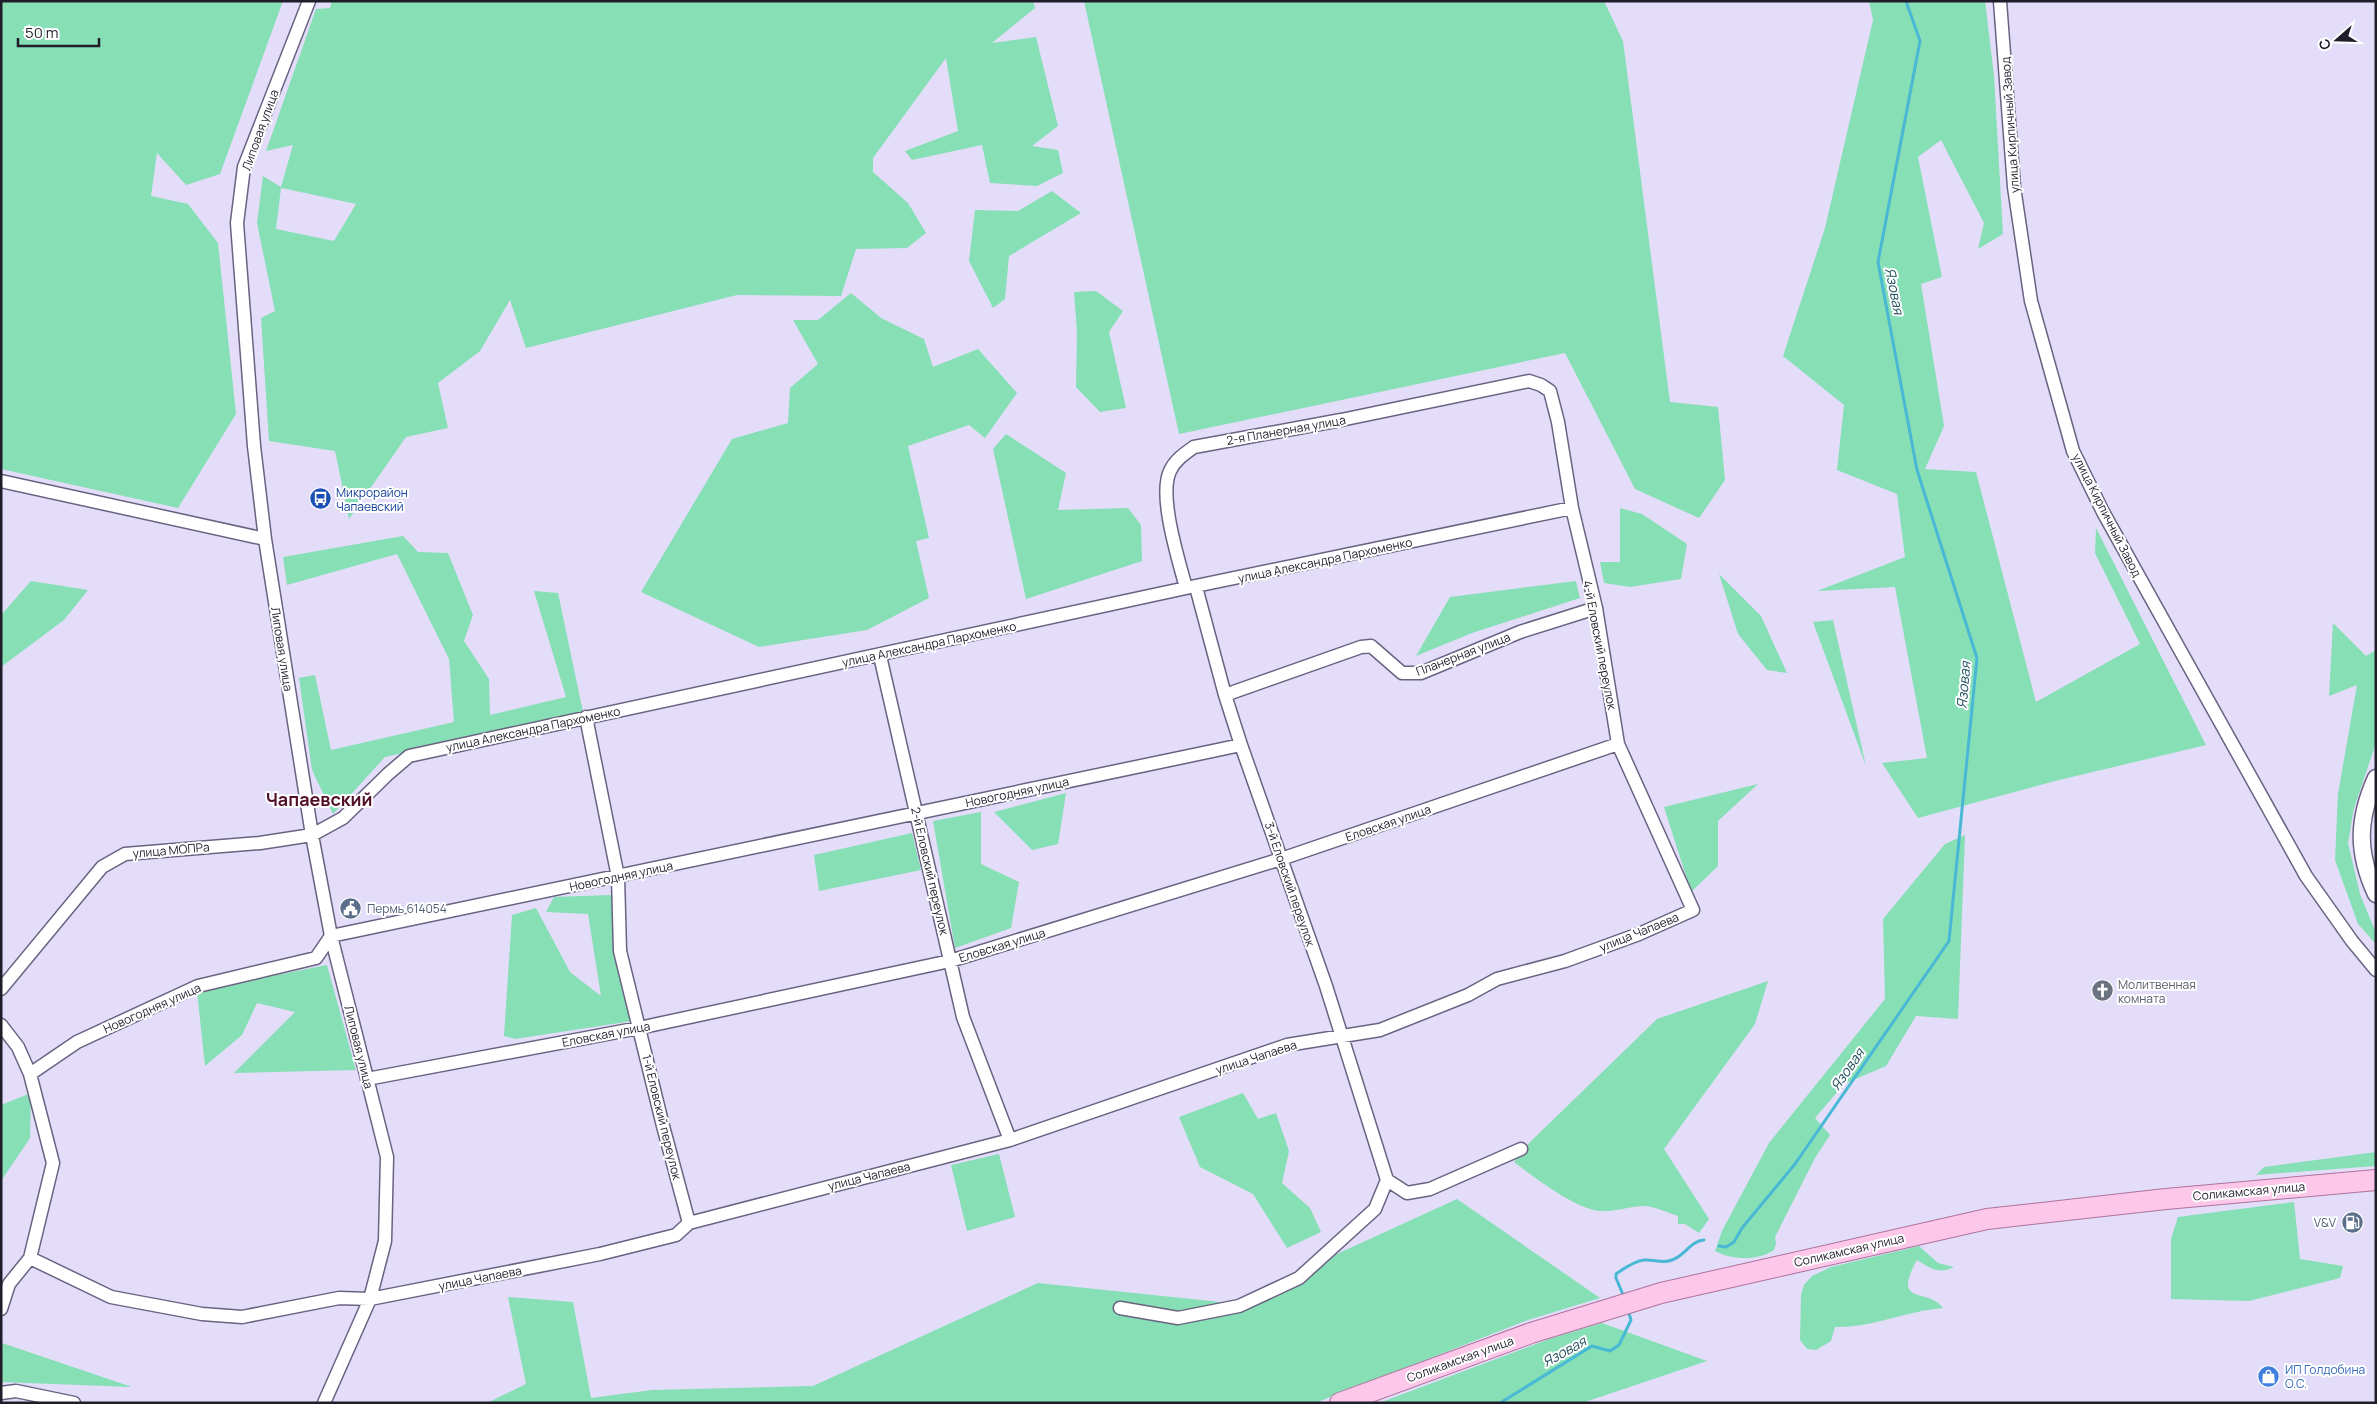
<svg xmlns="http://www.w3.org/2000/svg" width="2377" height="1404" viewBox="0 0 2377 1404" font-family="Manrope,sans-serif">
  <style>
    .green { fill: #86dfb5; fill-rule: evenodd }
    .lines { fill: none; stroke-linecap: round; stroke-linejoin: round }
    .stream { stroke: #49b8d5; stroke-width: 3 }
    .minor-casing { stroke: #696281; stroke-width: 15 }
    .tertiary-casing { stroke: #696281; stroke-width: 19 }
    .primary-casing { stroke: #ae739c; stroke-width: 22 }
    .minor { stroke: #fff; stroke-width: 12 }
    .tertiary { stroke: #fff; stroke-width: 16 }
    .primary { stroke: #fcc7e9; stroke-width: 20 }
    .labels { text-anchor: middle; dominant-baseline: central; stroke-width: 4; stroke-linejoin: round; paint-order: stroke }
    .street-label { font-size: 12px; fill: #201d2a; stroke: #fff }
    .transit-label { font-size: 12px; fill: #164399; stroke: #fff; text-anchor: start }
    .service-label { font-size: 12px; fill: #4e5e75; stroke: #fff; text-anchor: start }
    .worship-label { font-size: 12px; fill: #5b616d; stroke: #fff; text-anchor: start }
    .shop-label { font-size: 12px; fill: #366cbe; stroke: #fff; text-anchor: start }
    .water-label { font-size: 14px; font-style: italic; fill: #1f4f5c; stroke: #fff }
    .district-label { font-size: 18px; font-weight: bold; fill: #530f27; stroke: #fff }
  </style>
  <rect width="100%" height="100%" fill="#e3ddfa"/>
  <path class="green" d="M1,1H283L220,174L186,185L157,153L151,196L188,204L218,243L236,414L178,508L1,469Z
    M332,1H1033L1035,8L992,43L1036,37L1058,126L1032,146L1058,150L1063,173L1037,186L990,183L982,145L912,160L905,151L958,131L946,58L873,158V172L908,203L926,233L907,248L856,249L841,296L737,295L526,348L510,300L480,351L438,383L448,428L406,437L349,519L335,451L269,441L261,318L275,311L257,223L263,176L281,187L293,145L266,151L316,9L330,8ZM281,188H282L356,204L334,241L276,229Z
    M1084,1H1604L1623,41L1670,402L1718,407L1725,480L1699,518L1635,489L1565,353L1179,434Z
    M1869,1H1985L1994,76L2003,234L1978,249L1984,223L1941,140L1918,157L1942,277L1921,284L1944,426L1925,469L1976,472L2036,702L2140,644L2095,553L2096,528L2206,745L2055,781L1918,818L1882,763L1927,758L1895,587L1817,591L1905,557L1897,494L1837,470L1844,405L1783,356L1825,228L1873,20Z
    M1052,191L1081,213L1009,256L1005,299L993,308L969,261L975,210L1018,211Z
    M1096,291L1123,311L1109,332L1126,408L1100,412L1076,387L1077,333L1074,292Z
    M851,293L881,318L924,339L933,367L978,349L1017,393L985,438L969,425L908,446L929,538L916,541L929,598L867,630L759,647L641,592L732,439L788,423L790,388L818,364L793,320H818Z
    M1006,434L1066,473L1058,510L1128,508L1141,525L1142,561L1026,599L993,449Z
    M1620,508L1642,514L1687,544L1681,579L1630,587L1604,583L1600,562H1620Z
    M403,536L418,552L448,553L473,615L464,641L489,679L490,715L566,697L534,591L558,593L583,712L385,757L333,814L312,770L299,678L315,675L331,750L454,722L449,659L397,554L287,585L283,557Z
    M1719,574L1761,616L1787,673L1767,670L1738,634Z
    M31,581L88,590L64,620L1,667V615Z
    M1576,581L1580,598L1472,633L1416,656L1450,597Z
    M1833,620L1866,766L1813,622Z
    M2333,623L2366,656L2376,650V743L2354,808L2348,843L2360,894L2376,933V944L2358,924L2335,860L2338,794L2357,685L2329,696Z
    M1758,784L1718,821V866L1691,892L1664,807Z
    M1066,793L1058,844L1032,850L994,812Z
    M981,812V864L1019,882L1011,928L955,948L933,821Z
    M912,833L921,870L819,891L814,855Z
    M1965,835L1958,1019L1916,1016L1886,1066L1844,1084L1815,1118L1830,1135L1815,1158L1775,1237L1776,1243L1774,1250C1758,1261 1732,1260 1715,1251L1722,1231L1769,1143L1885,999L1883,919L1945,844Z
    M612,895L632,1021L515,1039L504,1036L512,915L536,908L570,972L601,996L588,914L546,912L554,897Z
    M327,965L356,1070L234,1073L295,1012L257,1003L242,1035L205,1066L197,991Z
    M1768,981L1755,1024L1664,1149L1709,1219L1699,1233L1685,1224H1678V1216C1668,1213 1656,1207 1645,1206C1631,1206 1616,1212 1599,1211C1574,1208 1535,1178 1514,1162L1526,1146L1657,1019Z
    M31,1093L30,1138L1,1181V1105Z
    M1243,1093L1258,1119L1276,1113L1289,1151L1282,1183L1310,1208L1321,1232L1287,1248L1253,1194L1200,1167L1179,1117Z
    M2376,1152V1166L2256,1175L2264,1167Z
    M999,1154L1015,1217L967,1231L951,1165Z
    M1457,1199L1600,1298L1528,1320L1315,1403H487L526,1384L508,1297L573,1302L591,1398L652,1390L813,1386L1038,1283L1230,1303Z
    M2294,1202L2300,1259L2343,1266L2340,1278L2249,1301L2171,1299V1239L2178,1217Z
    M1919,1246L1938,1263L1954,1267C1939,1275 1930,1268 1917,1260C1891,1307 1928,1287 1943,1308C1906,1311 1872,1328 1835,1327L1831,1341L1816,1350L1807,1349L1800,1340L1801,1295L1804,1285L1812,1276L1831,1267Z
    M1602,1323L1707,1361L1582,1403H1379L1552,1338Z
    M2,1343L132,1387L1,1382Z"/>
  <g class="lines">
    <path class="stream" d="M1719,1246L1726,1247L1734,1242L1742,1228L1795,1164L1949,941L1977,658L1917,470L1878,262L1920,41L1906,1
      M1624,1297L1616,1278V1274C1623,1269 1635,1261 1644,1260C1654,1259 1662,1264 1672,1260C1685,1256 1690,1241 1704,1240
      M1500,1403L1592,1346L1610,1351L1619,1345L1631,1320L1628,1310"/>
    <defs>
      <path id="minor" d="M309,1L244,167L237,223L254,446L265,539L312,835L331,936L387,1157L385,1241L370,1299L324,1403
        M2000,1L2014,187L2031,301L2073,451L2103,512L2306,876L2352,941L2376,970
        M1,481L265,539
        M1196,587L1225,695L1241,745L1326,986L1387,1180
        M880,656L963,1017L1010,1140
        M1225,695L1361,647L1371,646L1402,673H1421L1520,632L1596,608
        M586,717L618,877L620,951L663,1126L689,1223
        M1,989L102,867L125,854L260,843L312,835L343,818L388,774L409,756L1186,588L1572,508
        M1,1025L18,1047L30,1074L53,1163L30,1258L9,1284L1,1309
        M30,1074L77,1042L198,986L316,958L331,936L1241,745
        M367,1079L639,1028L950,961L1281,859L1618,744
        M1387,1180L1407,1193L1430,1189L1521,1149
        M30,1258L111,1297L202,1314L242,1317L339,1298L370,1299L600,1254L676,1235L689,1223L1010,1140L1287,1045L1380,1030L1468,995L1497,979L1565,961L1639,934L1693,910L1618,744L1596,608L1572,508L1558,422L1550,391L1541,385L1529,381L1341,420L1194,447C1184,454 1175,460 1170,471C1158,496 1179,561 1186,588
        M1120,1308L1178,1318L1239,1306L1299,1278L1375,1209L1387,1180
        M1,1393L16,1391L74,1403"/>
      <path id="tertiary" d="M2376,778C2357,820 2357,853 2376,894"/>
      <path id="primary" d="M1340,1403L1531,1333L1661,1293L1987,1219L2166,1199L2376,1180"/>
    </defs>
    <use href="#minor" class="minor-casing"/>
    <use href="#tertiary" class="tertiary-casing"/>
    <use href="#primary" class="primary-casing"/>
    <use href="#minor" class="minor"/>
    <use href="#tertiary" class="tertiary"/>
    <use href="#primary" class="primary"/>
  </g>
  <defs>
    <symbol id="bus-disc" viewBox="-11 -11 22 22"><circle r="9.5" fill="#1a4fb4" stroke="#fff"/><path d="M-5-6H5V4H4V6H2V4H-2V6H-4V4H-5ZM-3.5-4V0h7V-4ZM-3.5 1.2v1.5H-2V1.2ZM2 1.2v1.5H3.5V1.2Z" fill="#fff"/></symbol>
    <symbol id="civic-disc" viewBox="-11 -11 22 22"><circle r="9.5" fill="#5c6f8a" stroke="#fff"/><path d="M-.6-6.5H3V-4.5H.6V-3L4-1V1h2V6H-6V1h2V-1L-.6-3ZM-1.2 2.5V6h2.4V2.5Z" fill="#fff"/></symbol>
    <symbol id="church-disc" viewBox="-11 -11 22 22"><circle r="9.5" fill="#6b7280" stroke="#fff"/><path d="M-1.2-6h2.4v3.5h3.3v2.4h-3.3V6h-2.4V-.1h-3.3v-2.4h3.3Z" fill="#fff"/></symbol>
    <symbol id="fuel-disc" viewBox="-11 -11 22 22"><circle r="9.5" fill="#5c6f8a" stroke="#fff"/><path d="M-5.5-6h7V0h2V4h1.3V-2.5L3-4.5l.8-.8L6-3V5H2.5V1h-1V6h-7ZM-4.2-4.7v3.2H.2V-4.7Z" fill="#fff"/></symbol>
    <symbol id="shop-disc" viewBox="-11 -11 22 22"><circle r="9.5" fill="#3f7fe0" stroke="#fff"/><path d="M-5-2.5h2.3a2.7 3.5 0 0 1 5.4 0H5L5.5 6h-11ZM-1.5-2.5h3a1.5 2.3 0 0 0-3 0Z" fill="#fff"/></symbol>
  </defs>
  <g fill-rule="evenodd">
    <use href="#bus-disc" x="308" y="486" width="25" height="25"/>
    <use href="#civic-disc" x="338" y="896" width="25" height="25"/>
    <use href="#church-disc" x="2090" y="978" width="25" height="25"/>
    <use href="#fuel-disc" x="2340" y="1210" width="25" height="25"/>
    <use href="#shop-disc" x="2256" y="1364" width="25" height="25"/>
  </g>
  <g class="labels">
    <g class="street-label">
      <text transform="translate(2010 125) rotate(-94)">улица Кирпичный Завод</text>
      <text transform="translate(260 130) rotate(-70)">Липовая улица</text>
      <text transform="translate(1286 430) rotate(-10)">2-я Планерная улица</text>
      <text transform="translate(2107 515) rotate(63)">улица Кирпичный Завод</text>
      <text transform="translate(1325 560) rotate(-12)">улица Александра Пархоменко</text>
      <text transform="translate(929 644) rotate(-12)">улица Александра Пархоменко</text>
      <text transform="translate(1600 645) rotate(79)">4-й Еловский переулок</text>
      <text transform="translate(282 649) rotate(81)">Липовая улица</text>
      <text transform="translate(1463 654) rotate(-21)">Планерная улица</text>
      <text transform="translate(533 729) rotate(-12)">улица Александра Пархоменко</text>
      <text transform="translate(1017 792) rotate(-12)">Новогодняя улица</text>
      <text transform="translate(1388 823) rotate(-19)">Еловская улица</text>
      <text transform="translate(171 850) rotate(-5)">улица МОПРа</text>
      <text transform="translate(930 871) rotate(77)">2-й Еловский переулок</text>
      <text transform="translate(621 876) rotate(-12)">Новогодняя улица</text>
      <text transform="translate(1290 884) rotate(71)">3-й Еловский переулок</text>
      <text transform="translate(1639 932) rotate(-22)">улица Чапаева</text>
      <text transform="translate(1002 945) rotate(-17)">Еловская улица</text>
      <text transform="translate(152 1008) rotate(-24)">Новогодняя улица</text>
      <text transform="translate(606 1034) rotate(-11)">Еловская улица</text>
      <text transform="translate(359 1047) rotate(76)">Липовая улица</text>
      <text transform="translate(1256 1057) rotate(-18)">улица Чапаева</text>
      <text transform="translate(662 1117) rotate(76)">1-й Еловский переулок</text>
      <text transform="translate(869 1176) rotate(-14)">улица Чапаева</text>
      <text transform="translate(2249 1191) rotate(-5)">Соликамская улица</text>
      <text transform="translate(1849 1250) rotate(-13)">Соликамская улица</text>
      <text transform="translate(480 1278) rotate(-11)">улица Чапаева</text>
      <text transform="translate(1460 1359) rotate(-20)">Соликамская улица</text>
    </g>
    <g class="transit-label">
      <text x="336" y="492">Микрорайон<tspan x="336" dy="14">Чапаевский</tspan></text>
    </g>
    <g class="service-label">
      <text x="367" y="908">Пермь 614054</text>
      <text x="2336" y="1222" text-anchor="end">V&amp;V</text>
    </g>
    <g class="worship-label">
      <text x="2118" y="984">Молитвенная<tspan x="2118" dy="14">комната</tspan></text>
    </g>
    <g class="shop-label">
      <text x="2285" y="1369">ИП Голдобина<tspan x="2285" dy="14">О.С.</tspan></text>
    </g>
    <g class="water-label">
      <text transform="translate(1895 291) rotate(79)">Язовая</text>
      <text transform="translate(1963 685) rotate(-85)">Язовая</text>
      <text transform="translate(1847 1069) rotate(-55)">Язовая</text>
      <text transform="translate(1564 1351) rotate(-29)">Язовая</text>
    </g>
    <g class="district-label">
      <text x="319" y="799">Чапаевский</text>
    </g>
  </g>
  <rect width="2377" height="1404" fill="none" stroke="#201d2a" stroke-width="5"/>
  <g transform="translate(2337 40) rotate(250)" stroke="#ffffff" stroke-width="4" paint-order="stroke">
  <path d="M0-4L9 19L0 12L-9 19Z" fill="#201d2a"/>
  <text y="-8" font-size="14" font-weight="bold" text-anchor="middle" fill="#201d2a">С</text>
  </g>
  <path d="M18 38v8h81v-8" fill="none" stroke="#201d2a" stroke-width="2.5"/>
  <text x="25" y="38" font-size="15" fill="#201d2a" stroke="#ffffff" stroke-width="4" paint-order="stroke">50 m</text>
</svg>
